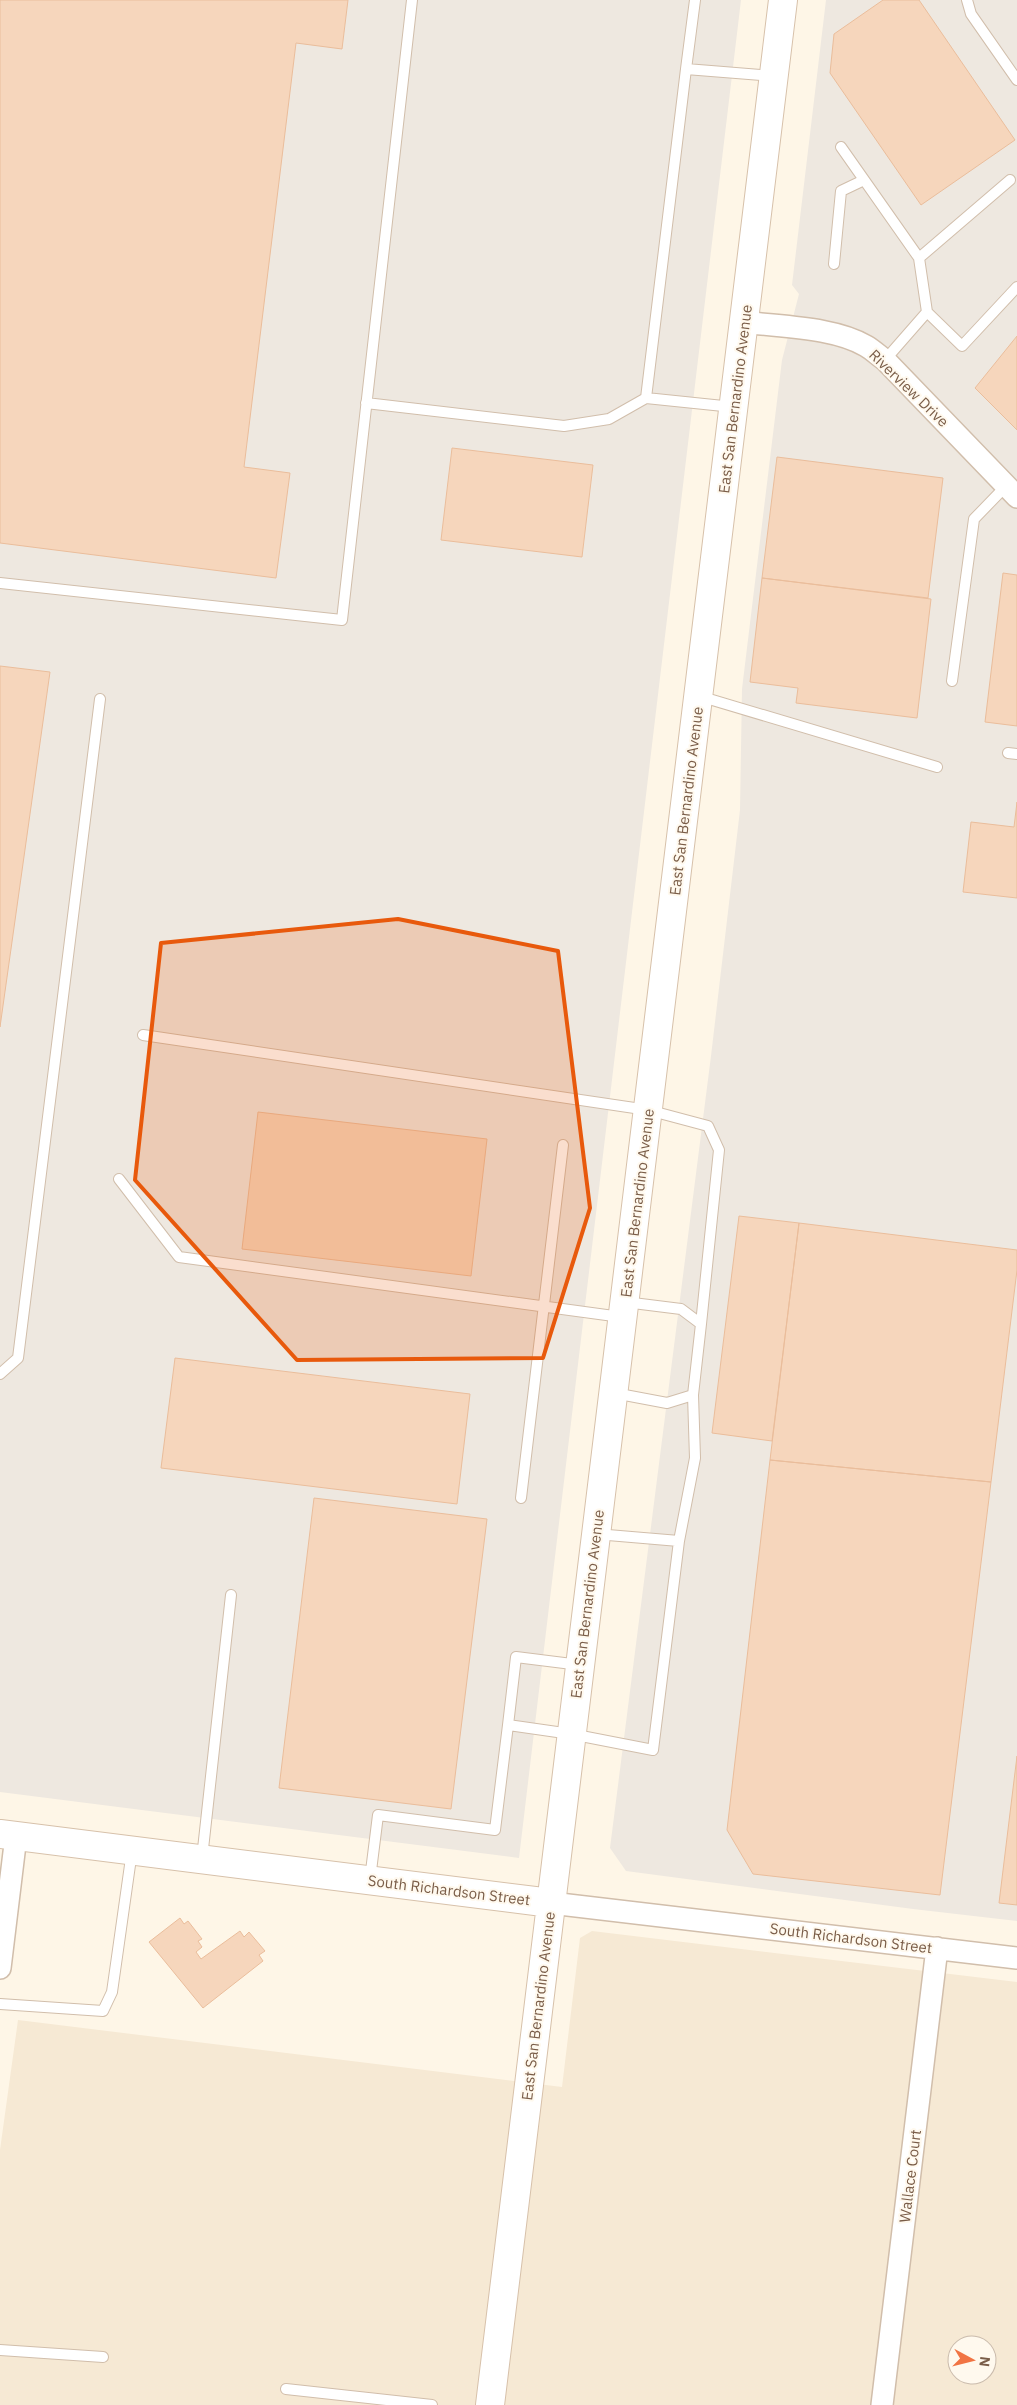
<svg xmlns="http://www.w3.org/2000/svg" width="1017" height="2405" viewBox="0 0 1017 2405" font-family="'IBM Plex Sans',sans-serif">
  <style>
    .residential { fill: #f6e9d4; fill-rule: evenodd }
    .industrial { fill: #eee8e0 }
    .building { fill: #f6d6bc; stroke: #eabd9b }
    .lines { fill: none; stroke-linecap: round; stroke-linejoin: round }
    .lane-casing { stroke: #d1beab; stroke-width: 12 }
    .street-casing { stroke: #d1beab; stroke-width: 24 }
    .secondary-casing { stroke: #d7c1aa; stroke-width: 30 }
    .lane { stroke: #fff; stroke-width: 10 }
    .street { stroke: #fff; stroke-width: 21 }
    .secondary { stroke: #fff; stroke-width: 28 }
    .marked { fill: #e8590c; fill-opacity: 0.2; stroke: #e8590c; stroke-width: 4; stroke-linejoin: round }
    .labels { text-anchor: middle; dominant-baseline: central; stroke-width: 4; stroke-linejoin: round; paint-order: stroke }
    .street-label { font-size: 15px; fill: #7a5d48; stroke: #fff9ee }
  </style>
  <rect width="100%" height="100%" fill="#fef6e7"/>
  <path class="residential" d="M592,1931L1017,1982V2405H0V2150L18,2020L562,2087L580,1938ZM957,2345H987V2375H957Z"/>
  <path class="industrial" d="M0,0H741L519,1858L0,1792Z
    M826,0H1017V1921L913,1909L626,1871L610,1848L711,1056L740,810L742,689L782,360L799,294L792,285Z"/>
  <path class="building" d="M0,0H348L342,49L296,43L244,467L290,473L276,578L0,543Z
    M883,0H919L1015,140L921,205L830,73L834,34Z
    M1017,336V430L975,388Z
    M452,448L593,465L582,557L441,540Z
    M777,457L943,478L928,598L762,578Z
    M1003,573L1017,575V726L985,722Z
    M762,578L931,599L917,718L796,703L798,688L750,682Z
    M0,666L50,672L0,1027Z
    M1017,802V898L963,892L971,822L1014,827Z
    M258,1112L487,1139L471,1276L242,1249Z
    M739,1216L799,1223L772,1441L712,1433Z
    M799,1223L1017,1250V1270L991,1482L770,1460Z
    M175,1358L470,1394L457,1504L161,1468Z
    M770,1460L991,1482L940,1895L753,1874L727,1830Z
    M314,1498L487,1519L451,1809L279,1788Z
    M1017,1756V1905L999,1903Z
    M180,1918L184,1924L188,1921L202,1939L198,1941L202,1947L196,1952L201,1959L240,1931L244,1937L249,1932L265,1951L259,1955L263,1961L203,2008L149,1942Z"/>
  <g class="lines">
    <defs>
      <path id="lane" d="M695,0L686,69L773,76
        M967,0L971,14L1017,80
        M841,147L919,258L927,312L885,360
        M919,258L1010,180
        M834,264L841,191L864,180
        M927,312L962,346L1017,287
        M646,398L686,69
        M366,403L564,426L609,419L646,398L733,407
        M0,583L342,620L412,0
        M952,681L974,519L1006,486
        M699,696L937,767
        M1008,753L1017,754
        M143,1035L648,1110L708,1126L719,1150L701,1324
        M119,1179L179,1257L621,1317
        M0,1374L18,1358L100,699
        M614,1393L667,1403L693,1395
        M521,1498L563,1145
        M596,1534L679,1541L695,1458L693,1395L701,1324L681,1309L625,1302
        M508,1725L516,1657L580,1665
        M202,1858L231,1595
        M370,1879L378,1815L495,1830L508,1725L571,1734L653,1750L679,1541
        M0,2004L103,2011L112,1992L132,1851
        M0,2350L103,2357
        M286,2389L432,2405"/>
      <path id="street" d="M744,322C781,327 834,327 866,346C873,350 879,356 885,360L1017,497
        M551,1903L1017,1958
        M0,1968L16,1836
        M882,2405L937,1948"/>
      <path id="secondary" d="M0,1834L551,1903
        M490,2405L783,0"/>
    </defs>
    <use href="#lane" class="lane-casing"/>
    <use href="#street" class="street-casing"/>
    <use href="#secondary" class="secondary-casing"/>
    <use href="#lane" class="lane"/>
    <use href="#street" class="street"/>
    <use href="#secondary" class="secondary"/>
  </g>
  <path class="marked" d="M398,919L558,951L590,1208L543,1358L297,1360L135,1180L161,943Z"/>
  <g class="labels">
    <g class="street-label">
      <text transform="translate(909 388) rotate(44)">Riverview Drive</text>
      <text transform="translate(735 399) rotate(-83)">East San Bernardino Avenue</text>
      <text transform="translate(686 801) rotate(-83)">East San Bernardino Avenue</text>
      <text transform="translate(637 1203) rotate(-83)">East San Bernardino Avenue</text>
      <text transform="translate(587 1604) rotate(-83)">East San Bernardino Avenue</text>
      <text transform="translate(449 1890) rotate(7)">South Richardson Street</text>
      <text transform="translate(851 1938) rotate(7)">South Richardson Street</text>
      <text transform="translate(538 2006) rotate(-83)">East San Bernardino Avenue</text>
      <text transform="translate(910 2176) rotate(-83)">Wallace Court</text>
    </g>
  </g>
  <g transform="translate(972 2360) rotate(97)"><circle r="24" fill="#fff9ee" stroke="#cabbac"/>
  <path d="M0-4L9 19L0 12L-9 19Z" fill="#f17443"/>
  <text y="-8" font-size="14" font-weight="bold" text-anchor="middle" fill="#7a5d48">N</text>
  </g>
</svg>
